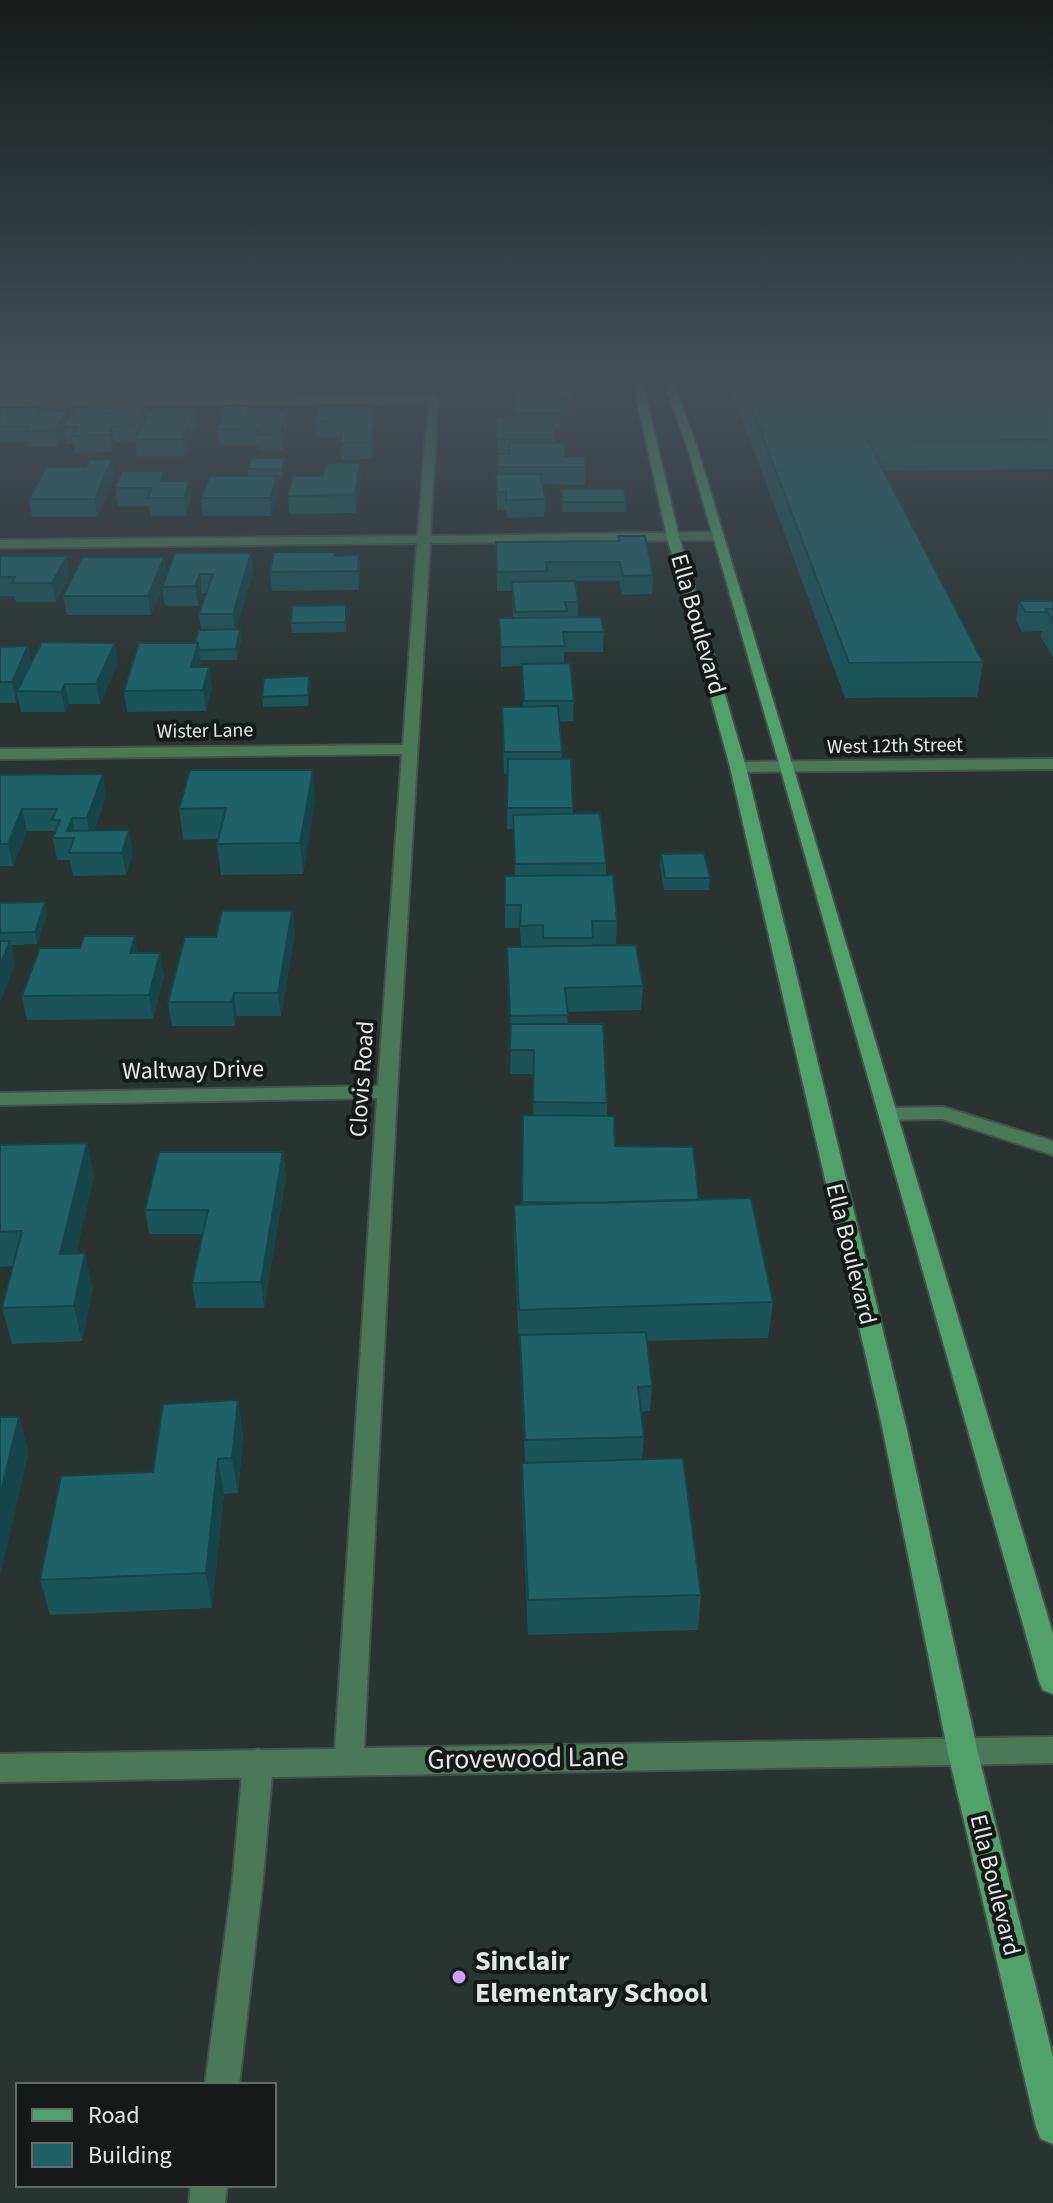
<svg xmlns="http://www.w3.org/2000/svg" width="1053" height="2203" viewBox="0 0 1053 2203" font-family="'Source Sans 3',sans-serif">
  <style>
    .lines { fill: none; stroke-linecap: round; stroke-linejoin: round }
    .service-casing { stroke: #46504d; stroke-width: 4 }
    .minor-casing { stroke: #46504d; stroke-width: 4 }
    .tertiary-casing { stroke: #46504d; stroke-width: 4 }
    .secondary-casing { stroke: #46504d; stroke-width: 4 }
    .service { fill: #497956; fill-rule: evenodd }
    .minor { fill: #497956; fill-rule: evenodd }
    .tertiary { fill: #497956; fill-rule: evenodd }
    .secondary { fill: #51a26a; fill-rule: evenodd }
    .wall { fill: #1a5459 }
    .shaded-wall { fill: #154549 }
    .building { fill: #1e6268; stroke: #154549; stroke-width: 2 }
    .poi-dot { fill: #d29dfd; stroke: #151918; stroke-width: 3 }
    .labels { text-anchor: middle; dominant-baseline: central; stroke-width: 8; stroke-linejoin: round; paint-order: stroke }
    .far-street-label { font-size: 20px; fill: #e1e8e6; stroke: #151918 }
    .street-label { font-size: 24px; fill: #e1e8e6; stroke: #151918 }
    .near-street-label { font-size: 28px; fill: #e1e8e6; stroke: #151918 }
    .near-poi-label { font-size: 28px; font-weight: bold; fill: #e1e8e6; stroke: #151918; text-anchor: start }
  </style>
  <rect width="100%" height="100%" fill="#293330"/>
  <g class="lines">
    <defs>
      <path id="service" d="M943,1107L1053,1141V1155L942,1119L888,1120L878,1114L888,1108Z
        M258,1749L268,1753L273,1763L263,1878L239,2085H205L233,1878L243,1763L248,1753Z
        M191,2185H227L225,2203H189Z"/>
      <path id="minor" d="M433,397L438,400L430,536L718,532L724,536L718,540L430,543L397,1092L364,1748L1053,1737V1763L0,1782V1754L335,1749L377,1098L0,1105V1093L378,1086L402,754L0,759V749L403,745L417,543L0,548V540L418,536L428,403L0,406V400Z"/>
      <path id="tertiary" d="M1053,759V769L738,772L730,767L738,762Z"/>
      <path id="secondary" d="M633,383H643L679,537L746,767L906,1426L978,1753L1053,2057V2144L1041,2139L1036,2127L948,1753L882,1426L730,767L667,537Z
        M664,383H674L698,450L1053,1634V1694L1043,1690L1039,1681L780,767L688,450Z"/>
    </defs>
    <use href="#service" class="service-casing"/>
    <use href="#minor" class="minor-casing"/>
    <use href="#tertiary" class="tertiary-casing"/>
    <use href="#secondary" class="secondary-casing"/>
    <use href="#service" class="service"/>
    <use href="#minor" class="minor"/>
    <use href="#tertiary" class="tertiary"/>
    <use href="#secondary" class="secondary"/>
  </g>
  <path class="wall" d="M0,383H23L22,385H0Z
    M58,383H115L58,385Z
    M518,383H571V401H569V414H561L560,429H554L555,443L565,456L586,467L585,485L543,484L545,499L544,517L507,518L506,510H497L496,474H498V456L496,417H515V390H518Z
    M729,383H1053V469L884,471L983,662L977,697L845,698Z
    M318,406L375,421L372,459L341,460V437H317L316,421Z
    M195,410L197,427L184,457H137L135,442H115L111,452L75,453L73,444H67L65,433L58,447H29L28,442L0,443V413L40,411L67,421L143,424Z
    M250,413H285L287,429L283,450H259V445L220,446L218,429Z
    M285,458L286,467L282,478H278L279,493L271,516H203L201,498L248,476V469Z
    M360,463L361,480L356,513L289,514L288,496L323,476Z
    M86,467L115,477L97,517H32L29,499Z
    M189,481L191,498L186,516H151L149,506H118L115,488Z
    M562,489L626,502V512H562Z
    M618,536L653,575L652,594L622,595L619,581H575L578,602V617L604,632L603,652H564V663L574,701L573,721L559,722L562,759H571L573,814L606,863V875L617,921L616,944H592V946L643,986L641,1010L567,1012L568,1024L607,1103V1116L615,1146L699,1200L773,1302L768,1338L647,1341L652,1386L650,1411L641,1412L644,1437L642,1459L701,1595L698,1630L528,1635L522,1498V1463L525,1462L520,1345H519L514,1240V1205H522L533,1115L534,1074H510L511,1040L507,947H521L520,928H505V876H515L513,829H507L508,774H504L502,707H523L522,666L501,667L499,618H513L512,591H497L496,542L618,541Z
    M335,552V556L359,555L360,574L359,590L272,591L270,572Z
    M251,553L253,572L236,629L241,640L237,660H200L199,667L212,687L206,711L127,712L124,691L195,643L201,630L199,614L206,593H202L198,606H165L162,588L151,615H67L63,596L164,557L167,574Z
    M0,556L70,575L56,602H16L14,596H0Z
    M1019,601H1053V658L1041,637L1042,631L1022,632L1016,620Z
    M346,605V632L292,633L291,623Z
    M28,646L31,664L118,663L100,704H69L65,712H21L18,698L16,703H0V647Z
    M310,687L308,706L263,707L262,697Z
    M0,775L106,796L94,831L133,853L126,875L73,876L70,860H57L53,838L54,831H27L13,866H0Z
    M315,800L303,874L221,875L217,844L218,839L183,840L179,809Z
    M661,854L710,878L709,890H664L660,865Z
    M0,903L47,914L37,944L11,945L15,964L0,1002Z
    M292,911L295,934L281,1016H237L235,1026H172L168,1002L216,937Z
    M138,953L164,976L153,1019L27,1020L22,996Z
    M87,1143L94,1177L76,1253L93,1288L82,1341L12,1344L2,1308L13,1266L0,1267V1145Z
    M283,1152L286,1177L264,1308H196L192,1283L202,1234H149L145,1210Z
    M238,1400L243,1436L238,1493L224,1494L212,1608L50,1615L40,1580L153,1472Z"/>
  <path class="shaded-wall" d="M374,405L375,421L372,459L371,442Z
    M141,409L144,426L137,442L135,425Z
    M195,410L197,427L184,457L182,440Z
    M66,411L68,427H64L65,433L58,447L55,430Z
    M285,413L287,429L283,450L281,433Z
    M113,426L115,442L111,452L109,435Z
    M285,458L286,467L282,478V469Z
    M112,459L115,477L97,517L95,499Z
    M360,463L361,480L356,513L355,495Z
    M277,476L279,493L271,516L270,498Z
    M189,481L191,498L186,516L184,498Z
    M251,553L253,572L235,634L233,614Z
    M359,555L360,574L359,590L358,571Z
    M67,556L70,575L56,602L52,583Z
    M164,557L167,576L151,615L148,596Z
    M200,574L202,593L198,606L195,586Z
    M240,629L241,640L237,660L236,649Z
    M115,643L118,663L100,704L96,684Z
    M198,643L201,663L194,687L191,667Z
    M28,646L31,666L17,691L18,698L16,703L12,682Z
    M209,667L212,687L206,711L203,690Z
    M309,676L310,687L308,706V695Z
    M65,684L69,704L65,712L61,692Z
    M313,770L315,800L303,874L300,843Z
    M103,774L106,796L90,840L87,818Z
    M22,809L27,831L13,866L8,844Z
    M72,818L76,840L67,831Z
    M129,830L133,853L126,875L122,853Z
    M45,902L47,914L37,944L35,932Z
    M292,911L295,934L281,1016L278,993Z
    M135,936L139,960L130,953Z
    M10,941L15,964L0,1002V965Z
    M160,953L164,976L153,1019L149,995Z
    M234,993L237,1016L235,1026L232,1002Z
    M87,1143L94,1177L68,1289L60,1254Z
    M283,1152L286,1177L264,1308L261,1282Z
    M85,1253L93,1288L82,1341L74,1306Z
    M238,1400L243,1436L238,1493L232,1458Z
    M19,1417L29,1452L0,1577V1496Z
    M218,1459L224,1494L212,1608L206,1573Z"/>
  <path class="building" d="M542,383H571V385H542Z
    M742,383H1053V440L868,441L983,662L849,663Z
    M515,390H569V397H560L561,413H515Z
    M374,405L371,442L340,443L343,420L316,421L318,406Z
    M225,406H249L247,413H285L281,433L257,434L259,428L218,429Z
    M39,407L37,411H66L55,430L26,431L29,426H0V413L3,408Z
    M74,407L141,409L135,425L113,426L109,435L72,436L77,427H64Z
    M150,410H195L182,440H135Z
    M496,417H552L555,439H497Z
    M510,443H565V456H585L586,467H498V454H509Z
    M252,458H285L282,469H248Z
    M112,459L95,499H29L46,467H86L90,460Z
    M326,463H360L355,495L288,496L292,476H323Z
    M122,471H164L161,481H189L184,498H148L152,488H115Z
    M496,474H541L545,499L506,500V492H497Z
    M210,476H277L270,498H201Z
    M562,489H624L626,502H562Z
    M618,536H645L653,575L623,576L620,562H546L547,571L497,572L496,542L620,541Z
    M274,552H335L334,556L359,555L358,571L270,572Z
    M175,553H251L233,614H199L213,574H200L195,586L162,587Z
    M0,556H67L52,583H12L15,577H0Z
    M83,557H164L148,596H63Z
    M575,581L578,602H565L567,611L515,612L512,582Z
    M1019,601H1053V609H1046V612H1025Z
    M346,605V622L291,623L292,606Z
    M1046,609H1053V621Z
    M601,617L604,632H563L565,646L501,647L499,618Z
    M240,629L236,649L199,650L198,643H195L199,630Z
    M42,642L115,643L96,684H65L61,692L17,691Z
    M139,643H198L191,667H209L203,690L124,691Z
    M28,646L12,682H0V647Z
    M570,663L574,701H524L522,664Z
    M309,676L308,695L262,697L264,678Z
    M558,706L562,752H504L502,707Z
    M508,759H571L573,808H507Z
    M190,770H313L300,843L217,844L226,808L179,809Z
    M103,774L87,818H72L67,831L129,830L122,853H69L74,838H53L60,820H52L57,809H22L8,844H0V775Z
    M600,813L606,863L515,864L513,815Z
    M704,853L710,878H665L661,854Z
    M613,875L617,921H592L593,938H543V925L520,926L521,905H505V876Z
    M45,902L35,932L0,933V903Z
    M222,911H292L278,993H234L232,1002H168L185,937H216Z
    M84,936H135L130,953H160L149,995L22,996L40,948H80Z
    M0,941H10L0,965Z
    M636,945L643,986L565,988L568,1015L510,1016L507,947Z
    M511,1024H603L607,1103L533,1102L534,1050H510Z
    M523,1115L614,1116L615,1146L693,1147L699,1200L598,1203L522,1202Z
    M87,1143L60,1254L85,1253L74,1306L2,1308L22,1231L0,1232V1145Z
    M159,1152H283L261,1282L192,1283L208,1210H145Z
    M751,1198L773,1302L519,1310L514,1205Z
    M646,1332L652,1386L638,1387L644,1437L525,1440L520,1335Z
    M238,1400L232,1458L218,1459L206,1573L40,1580L61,1476L153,1472L163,1404Z
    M0,1417H19L0,1496Z
    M683,1458L701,1595L528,1600L522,1463Z"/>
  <linearGradient id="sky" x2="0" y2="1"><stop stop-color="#171c1a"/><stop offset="0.55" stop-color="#435059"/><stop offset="1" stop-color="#435059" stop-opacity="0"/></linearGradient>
  <rect width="1053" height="692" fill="url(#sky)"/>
  <circle class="poi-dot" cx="459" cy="1977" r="8"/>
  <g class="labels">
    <g class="far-street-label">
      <text transform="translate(205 731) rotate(-1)">Wister Lane</text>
      <text transform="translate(895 746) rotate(-1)">West 12th Street</text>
    </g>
    <g class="street-label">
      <text transform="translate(698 624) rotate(74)">Ella Boulevard</text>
      <text transform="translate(193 1070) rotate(-1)">Waltway Drive</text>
      <text transform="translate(362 1079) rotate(-86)">Clovis Road</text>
      <text transform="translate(851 1254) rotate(76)">Ella Boulevard</text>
      <text transform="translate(995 1885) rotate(76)">Ella Boulevard</text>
    </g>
    <g class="near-street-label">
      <text transform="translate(526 1758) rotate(-1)">Grovewood Lane</text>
    </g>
    <g class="near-poi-label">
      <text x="475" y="1961">Sinclair<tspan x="475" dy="32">Elementary School</tspan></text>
    </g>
  </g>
  <rect x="16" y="2083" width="260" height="104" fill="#151918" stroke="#676c6a" stroke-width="2"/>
  <rect x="32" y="2109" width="40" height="12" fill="#51a26a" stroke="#676c6a" stroke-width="2"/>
  <text x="88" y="2123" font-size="24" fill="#e1e8e6">Road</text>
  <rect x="32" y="2143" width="40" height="24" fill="#1e6268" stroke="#676c6a" stroke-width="2"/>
  <text x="88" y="2163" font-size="24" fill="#e1e8e6">Building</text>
</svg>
